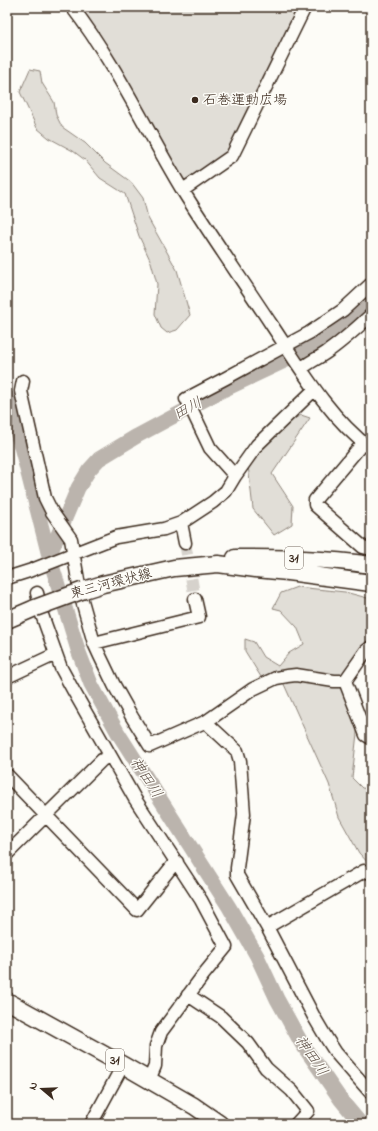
<svg xmlns="http://www.w3.org/2000/svg" width="378" height="1131" viewBox="0 0 378 1131" font-family="'Indie Flower','Klee One',sans-serif">
  <style>
    .green { fill: #e1ded7; stroke: #8e847a }
    .lines { fill: none; stroke-linecap: round; stroke-linejoin: round }
    .river { stroke: #bbb4ad; stroke-width: 15 }
    .minor-tunnel { stroke: #d6d2cc; stroke-width: 12; stroke-dasharray: 12 6; stroke-linecap: butt }
    .minor-casing { stroke: #3b2a1e; stroke-width: 15 }
    .major-casing { stroke: #3b2a1e; stroke-width: 19 }
    .minor { stroke: #fdfcf7; stroke-width: 12 }
    .major { stroke: #fdfcf7; stroke-width: 16 }
    .major-bridge-casing { stroke: #3b2a1e; stroke-width: 19; stroke-linecap: butt }
    .major-bridge { stroke: #fdfcf7; stroke-width: 16 }
    .poi-dot { fill: #3b2a1e; stroke: #fdfcf7; stroke-width: 1.5 }
    .labels { text-anchor: middle; dominant-baseline: central; stroke-width: 3; stroke-linejoin: round; paint-order: stroke }
    .shield { fill: #fdfcf7; stroke: #75695f; stroke-width: 1 }
    .shield-label { font-size: 13px; font-weight: bold; fill: #3b2a1e }
    .poi-label { font-size: 14px; fill: #3b2a1e; stroke: #fdfcf7; text-anchor: start }
    .street-label { font-size: 14px; fill: #3b2a1e; stroke: #fdfcf7 }
    .water-label { font-size: 15px; font-style: italic; fill: #615349; stroke: #fdfcf7 }
  </style>
  <rect width="100%" height="100%" fill="#fdfcf7"/>
  <filter id="ink" filterUnits="userSpaceOnUse"><feTurbulence type="fractalNoise" baseFrequency=".025" numOctaves="2"/><feDisplacementMap in="SourceGraphic" scale="8" xChannelSelector="R" yChannelSelector="G"/><feConvolveMatrix kernelMatrix="1 2 1 2 8 2 1 2 1" color-interpolation-filters="sRGB"/></filter>
  <g filter="url(#ink)">
    <path class="green" d="M77,7H291L295,15L229,154L192,180H182Z
      M30,69L40,71L42,83L54,102L56,115L62,127L85,143L105,163L131,182L143,198L148,218L177,270L190,315L177,330L167,333L161,328L155,314L157,284L151,262L139,236L125,194L100,178L85,160L73,151L49,138L37,128L20,92Z
      M301,415L310,418L272,474L293,506L292,524L274,535L253,509L248,465L283,425Z
      M297,587L345,592L371,599V653L345,675L358,718L357,733L352,778L362,788L371,789V866L359,853L339,817L329,784L283,682L273,672L261,677L245,651V639L254,642L263,657L278,666L289,653L304,644L297,627L281,610L273,608L281,593Z"/>
    <g class="lines">
      <path class="river" d="M7,397L23,454L49,556L78,650L91,684L118,733L229,907L257,956L277,999L302,1044L341,1100L361,1124
        M49,556L78,488L89,470L99,459L137,436L219,392L312,348L366,309L371,304"/>
      <path class="minor-tunnel" d="M185,543L195,599"/>
      <defs>
        <path id="minor" d="M72,7C116,64 146,130 183,191C211,236 242,280 271,324C301,369 328,416 371,449
          M183,190L232,156L305,7
          M301,369C309,362 319,358 327,352C343,341 357,328 371,315
          M23,381L21,391L45,498L52,512L71,539L74,557L81,597L94,643L100,656L114,685L132,717L150,746L207,721L253,689L276,678L287,676L296,675L334,681H345
          M186,399L226,378L259,360L309,333L343,310L371,284
          M188,402L210,448L235,476
          M363,443L315,500V505L363,547L371,549
          M181,523L185,543
          M7,578L29,571L116,537L164,529L181,523L213,502L226,491L235,476L257,445L314,390
          M37,593L42,615L61,668L73,690L135,799L201,900L226,947L204,974L161,1032L156,1046L155,1066L149,1080
          M94,643L199,617L195,599
          M371,647L366,651L345,681L366,735L371,738
          M7,677L56,654
          M207,721L210,726L237,751L240,761L244,814L237,868V875L267,927L314,1017L327,1039L336,1053L371,1093
          M7,775L137,910L173,865L177,862
          M7,854L102,760L110,756
          M267,927L364,871L371,873
          M188,995L221,1017L248,1043L266,1068L292,1091L308,1111L296,1124
          M91,1124L123,1065"/>
        <path id="major" d="M235,558C280,558 326,558 371,565
          M84,590L103,584L174,568L218,564L256,569L288,572L371,583
          M7,620L35,608
          M7,1001L123,1065L194,1106L220,1124"/>
      </defs>
      <use href="#minor" class="minor-casing"/>
      <use href="#major" class="major-casing"/>
      <use href="#minor" class="minor"/>
      <use href="#major" class="major"/>
      <defs>
        <path id="major-bridge" d="M35,608L84,590"/>
      </defs>
      <use href="#major-bridge" class="major-bridge-casing"/>
      <use href="#major-bridge" class="major-bridge"/>
    </g>
  </g>
  <circle class="poi-dot" cx="195" cy="100" r="4"/>
  <g class="labels">
    <g class="shield">
      <rect x="285" y="547" width="18" height="22" rx="3"/>
      <rect x="106" y="1049" width="18" height="22" rx="3"/>
    </g>
    <g class="shield-label">
      <text x="294" y="558">31</text>
      <text x="115" y="1060">31</text>
    </g>
    <g class="poi-label">
      <text x="203" y="100">石巻運動広場</text>
    </g>
    <g class="street-label">
      <text transform="translate(111 584) rotate(-15)">東三河環状線</text>
    </g>
    <g class="water-label">
      <text transform="translate(188 409) rotate(-29)">田川</text>
      <text transform="translate(146 778) rotate(57)">神田川</text>
      <text transform="translate(311 1056) rotate(56)">神田川</text>
    </g>
  </g>
  <rect width="378" height="1131" fill="none" stroke="#fdfcf7" stroke-width="24"/>
  <rect x="12" y="12" width="354" height="1107" fill="none" stroke="#3b2a1e" stroke-width="1.5" filter="url(#ink)"/>
  <g transform="translate(42 1089) rotate(289)" stroke="#fdfcf7" stroke-width="3" paint-order="stroke">
  <path d="M0-3L7 15L0 10L-7 15Z" fill="#3b2a1e"/>
  <text y="-6" font-size="11" font-weight="bold" text-anchor="middle" fill="#3b2a1e">N</text>
  </g>
</svg>
